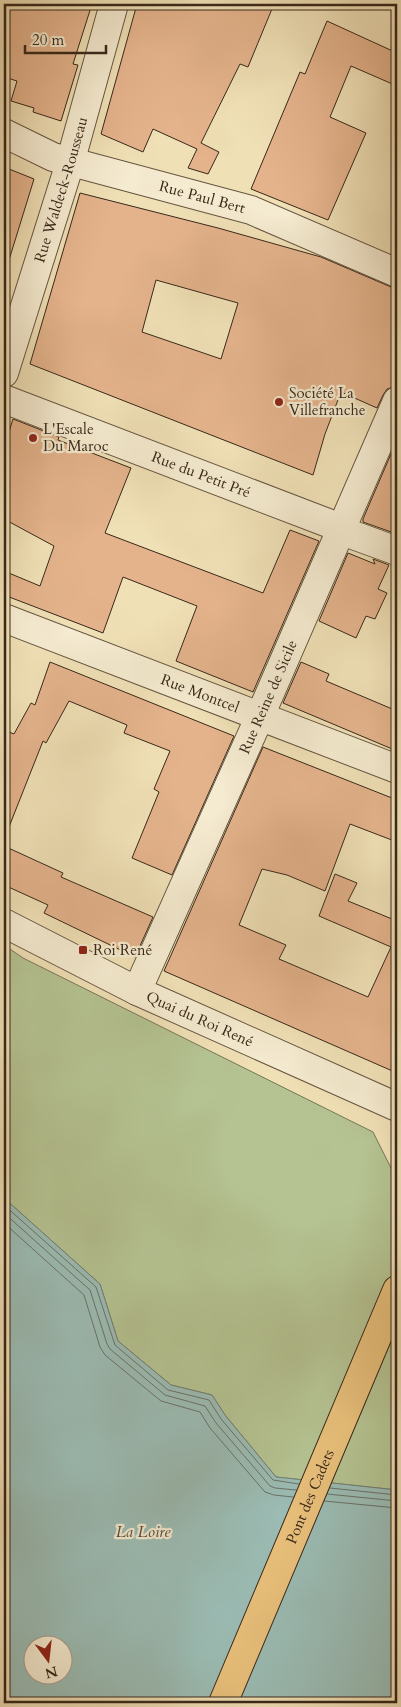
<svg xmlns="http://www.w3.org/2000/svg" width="401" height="1707" viewBox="0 0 401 1707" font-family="Cardo,serif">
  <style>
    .green { fill: #b5c392; stroke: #767656 }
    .water { fill: #9bbcb4; stroke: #738176; fill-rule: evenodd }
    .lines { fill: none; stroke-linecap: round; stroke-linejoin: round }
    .shore { stroke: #6a7267; stroke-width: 1 }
    .building { fill: #e4b38c; stroke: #38281a; fill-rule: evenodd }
    .minor-casing { stroke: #665641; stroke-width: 30 }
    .major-casing { stroke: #38281a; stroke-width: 30 }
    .minor { stroke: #f5ebd0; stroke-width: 28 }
    .major { stroke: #e8c07b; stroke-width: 28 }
    .poi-dot { fill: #8f2418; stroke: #f5ebd0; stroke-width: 2 }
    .labels { text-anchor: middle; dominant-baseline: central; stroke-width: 4.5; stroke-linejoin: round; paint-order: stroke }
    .street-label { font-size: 15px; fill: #38281a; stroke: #f5ebd0 }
    .poi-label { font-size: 15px; fill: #38281a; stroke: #f5ebd0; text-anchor: start }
    .water-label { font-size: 16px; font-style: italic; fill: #514d40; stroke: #f5ebd0 }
  </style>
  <rect width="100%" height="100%" fill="#f0e0b6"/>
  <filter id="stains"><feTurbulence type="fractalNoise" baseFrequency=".004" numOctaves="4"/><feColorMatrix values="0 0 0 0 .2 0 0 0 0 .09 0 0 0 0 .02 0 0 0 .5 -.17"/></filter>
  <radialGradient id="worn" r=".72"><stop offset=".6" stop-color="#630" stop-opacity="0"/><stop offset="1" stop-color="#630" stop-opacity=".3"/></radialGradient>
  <path class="green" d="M4,945L23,958L373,1132L397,1180V1490L276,1477L225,1415L212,1395L171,1385L118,1341L100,1284L4,1198Z"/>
  <path class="water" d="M4,1198L100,1284L118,1341L171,1385L212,1395L225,1415L276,1477L397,1490V1703H4ZM32,1644H62V1674H32Z"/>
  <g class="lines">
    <path class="shore" d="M4,1205L96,1287L115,1345L168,1390L209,1400L221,1419L273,1480L299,1484
      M4,1213L90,1290L107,1344L110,1349L165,1395L205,1406L216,1423L270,1486L275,1488L296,1490
      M4,1223L84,1295L100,1347L105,1355L161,1401L200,1412L210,1428L265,1492L274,1495L293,1497
      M330,1488L397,1495
      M327,1494L397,1501
      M324,1501L397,1508"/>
  </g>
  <path class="building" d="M4,4H92L73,64L78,65L61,121L33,112L34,108L11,101L17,81L4,77Z
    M137,4H274L248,67L240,64L201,143L219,152L208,174L188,168L197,149L153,129L143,152L101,134Z
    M327,21L397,53V86L351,66L330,117L366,133L328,220L251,189L300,72L305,74Z
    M4,167L34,179L9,260H4Z
    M80,193L218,228L321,257L391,287L397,288V386L387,389L383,395L377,408L341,392L325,434L313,475L30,364ZM156,280L238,303L221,359L142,332Z
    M13,419L59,437L58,440L131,468L105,533L263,593L290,530L319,541L253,692L176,661L197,606L123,577L103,633L4,595V571L40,586L54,546L4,519V448Z
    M397,440V534L363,522V519Z
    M348,553L375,564L373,559L389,565L378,589L387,593L375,619L366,616L356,638L319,621Z
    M50,662L234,736L172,875L132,858L159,792L154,789L170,751L124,733L127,725L69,701L46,743L43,741L5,837H4V730L14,734L31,703L35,705Z
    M301,662L329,674L326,681L397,711V751L283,703Z
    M263,747L397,800V842L350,824L325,891L287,875L262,869L239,925L286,945L279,959L368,997L391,947L319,916L335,874L357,883L348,901L397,921V1073L164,971Z
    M4,846L63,873L61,877L153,917L135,957L44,913L48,905L4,885Z"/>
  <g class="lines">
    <defs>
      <g id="minor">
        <path id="s1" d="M4,133L53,157L251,210L397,273"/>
        <path id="s2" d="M4,373L70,163L114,4"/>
        <path id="s3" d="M4,399L328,523L353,535L397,551"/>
        <path id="s4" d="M4,618L397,769"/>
        <path id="s5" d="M4,923L137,991L397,1107"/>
        <path id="s6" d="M137,991L260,716L397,401"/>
      </g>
      <g id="major">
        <path id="s7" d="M223,1703L397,1290"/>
      </g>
    </defs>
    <use href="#minor" class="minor-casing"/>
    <use href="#major" class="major-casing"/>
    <use href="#minor" class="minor"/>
    <use href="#major" class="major"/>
  </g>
  <g class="poi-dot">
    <circle cx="279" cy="402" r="5"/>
    <circle cx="33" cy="438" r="5"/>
    <rect x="78" y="945" width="10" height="10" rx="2.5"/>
  </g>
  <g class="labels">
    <g class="street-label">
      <text stroke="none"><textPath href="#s2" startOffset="192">Rue Waldeck-Rousseau</textPath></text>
      <text stroke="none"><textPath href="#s1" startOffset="209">Rue Paul Bert</textPath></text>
      <text stroke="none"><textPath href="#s3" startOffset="211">Rue du Petit Pré</textPath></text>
      <text stroke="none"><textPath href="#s4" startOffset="210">Rue Montcel</textPath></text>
      <text stroke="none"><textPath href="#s6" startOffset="322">Rue Reine de Sicile</textPath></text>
      <text stroke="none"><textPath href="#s5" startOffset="218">Quai du Roi René</textPath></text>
      <text stroke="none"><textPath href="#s7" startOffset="224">Pont des Cadets</textPath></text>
    </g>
    <g class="poi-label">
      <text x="289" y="393">Société La<tspan x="289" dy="17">Villefranche</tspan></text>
      <text x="43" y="429">L'Escale<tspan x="43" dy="17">Du Maroc</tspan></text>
      <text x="93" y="950">Roi René</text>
    </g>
    <g class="water-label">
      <text x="143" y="1532">La Loire</text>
    </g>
  </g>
  <rect width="401" height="1707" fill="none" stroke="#f0e0b6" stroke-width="20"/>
  <rect x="5" y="5" width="391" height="1697" fill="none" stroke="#38281a" stroke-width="2.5"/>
  <rect x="10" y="10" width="381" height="1687" fill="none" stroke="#38281a"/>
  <g transform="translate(48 1660) rotate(165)"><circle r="24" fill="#f5ebd0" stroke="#a99d87"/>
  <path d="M0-4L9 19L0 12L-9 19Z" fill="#8f2418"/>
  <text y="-8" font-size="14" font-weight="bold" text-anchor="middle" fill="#38281a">N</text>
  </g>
  <path d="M25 45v8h81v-8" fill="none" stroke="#38281a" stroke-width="2.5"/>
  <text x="32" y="45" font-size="15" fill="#38281a" stroke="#f5ebd0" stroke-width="4" paint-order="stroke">20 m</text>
  <rect width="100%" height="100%" filter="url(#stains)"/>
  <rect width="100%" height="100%" fill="url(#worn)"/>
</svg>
